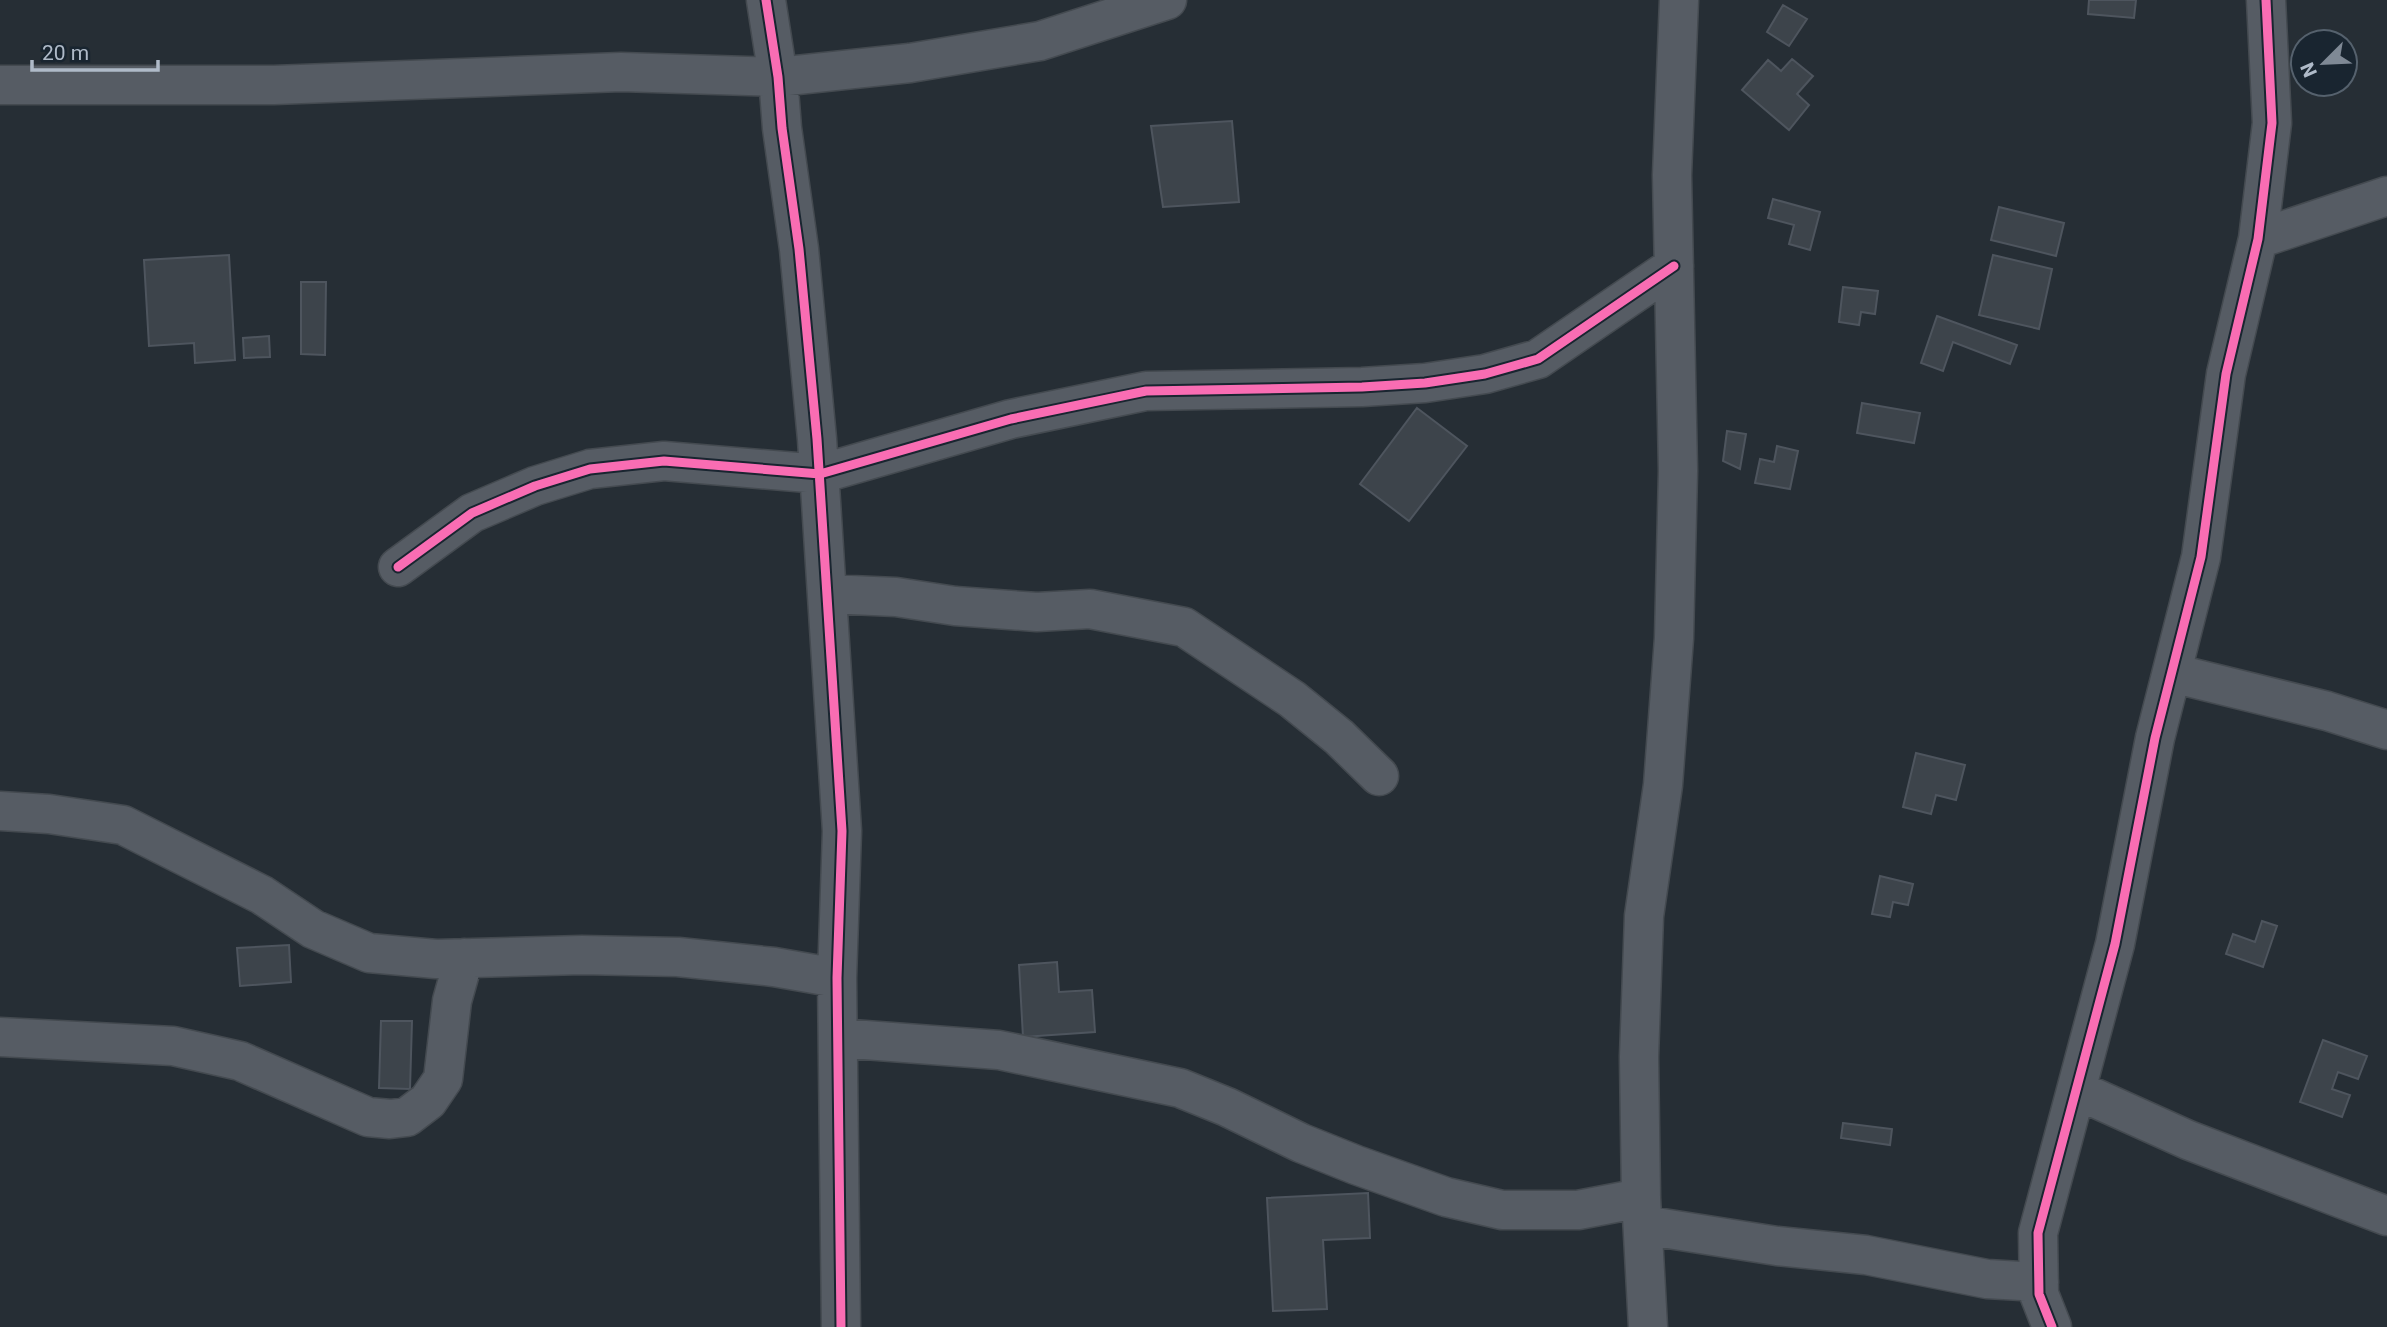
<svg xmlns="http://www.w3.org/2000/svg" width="2387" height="1327" viewBox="0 0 2387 1327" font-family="Roboto,sans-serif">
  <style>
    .building { fill: #3d444b; stroke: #4e555e; stroke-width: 2 }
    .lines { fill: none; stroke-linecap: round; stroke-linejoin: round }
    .minor-casing { stroke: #444a50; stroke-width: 41 }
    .minor { stroke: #565c64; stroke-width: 38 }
    .cycleway-casing { stroke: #192530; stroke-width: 13 }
    .cycleway { stroke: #f96db3; stroke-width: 9 }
  </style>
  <rect width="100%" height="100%" fill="#262e35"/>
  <path class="building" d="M2089,0H2136L2134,18L2088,14Z
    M1783,5L1807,19L1789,46L1767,32Z
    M1792,59L1813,76L1797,94L1809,105L1789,130L1742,90L1768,60L1781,71Z
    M1232,121L1239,202L1163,207L1151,126Z
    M1773,199L1820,212L1810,250L1789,244L1794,225L1768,218Z
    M1999,207L2064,223L2056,256L1991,240Z
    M229,255L235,360L195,363L194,343L149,346L144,260Z
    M1993,255L2052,269L2039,329L1979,315Z
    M301,282H326L325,355L301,354Z
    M1843,287L1878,291L1875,314L1861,312L1859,325L1839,322Z
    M1937,316L2017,345L2010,364L1953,342L1943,371L1921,363Z
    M269,336L270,357L244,358L243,338Z
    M1862,403L1920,413L1914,443L1857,433Z
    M1417,408L1467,446L1409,521L1360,484Z
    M1727,431L1746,434L1740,469L1723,461Z
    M1777,446L1798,451L1790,489L1755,483L1760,459L1774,462Z
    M1916,753L1965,765L1956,800L1936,795L1931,814L1903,807Z
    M1880,876L1913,884L1908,905L1893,902L1890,917L1872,914Z
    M2262,921L2277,926L2263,967L2226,954L2233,934L2255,942Z
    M289,945L291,982L240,986L237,948Z
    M1057,962L1059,992L1092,990L1095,1032L1023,1037L1019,965Z
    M381,1021H412L410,1089L379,1088Z
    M2323,1040L2367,1056L2358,1079L2338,1072L2332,1089L2350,1095L2342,1117L2300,1102Z
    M1843,1123L1892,1129L1890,1145L1841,1138Z
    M1368,1193L1370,1238L1323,1240L1327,1309L1273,1311L1267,1198Z"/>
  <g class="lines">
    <defs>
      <path id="minor" d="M766,0L778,77L782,128L799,249L817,439L842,831L837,978L841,1327
        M0,85H274L621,72L778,77L910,63L1040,41L1167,0
        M2258,239L2387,196
        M398,567L472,513L535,486L590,469L664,461L820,474L1011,419L1146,391L1362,387L1425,383L1485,374L1538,359L1674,266
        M828,594L896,597L955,606L1037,612L1090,609L1184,627L1292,699L1339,737L1379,776
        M2172,673L2327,711L2387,730
        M0,811L49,814L123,825L262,895L313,929L369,953L436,959L582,955L678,957L774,967L837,978
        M0,1037L173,1046L240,1061L368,1117L390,1119L407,1117L428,1101L443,1079L452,1001L464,958
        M838,1038L999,1050L1180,1088L1227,1107L1301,1143L1356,1165L1446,1197L1502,1210H1578L1641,1198
        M2077,1090L2188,1140L2387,1216
        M1643,1225L1777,1246L1866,1255L1987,1279L2039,1282
        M1648,1327L1641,1198L1639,1057L1644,916L1663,785L1674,638L1678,471L1672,175L1679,0
        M2052,1327L2039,1294L2038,1233L2115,944L2155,738L2201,557L2226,374L2258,239L2272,123L2266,0"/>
    </defs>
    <use href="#minor" class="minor-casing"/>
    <use href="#minor" class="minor"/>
    <defs>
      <path id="cycleway" d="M766,0L778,77L782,128L799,249L817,439L842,831L837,978L841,1327
        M398,567L472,513L535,486L590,469L664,461L820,474L1011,419L1146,391L1362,387L1425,383L1485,374L1538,359L1674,266
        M2052,1327L2039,1294L2038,1233L2115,944L2155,738L2201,557L2226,374L2258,239L2272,123L2266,0"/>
    </defs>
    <use href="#cycleway" class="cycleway-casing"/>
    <use href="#cycleway" class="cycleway"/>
  </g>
  <g transform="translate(2324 63) rotate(246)"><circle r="33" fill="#192530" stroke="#55616d" stroke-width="2"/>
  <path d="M0-5L12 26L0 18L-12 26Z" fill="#7f8995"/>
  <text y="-10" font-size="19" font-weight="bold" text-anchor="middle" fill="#afbac8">N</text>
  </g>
  <path d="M32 60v10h126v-10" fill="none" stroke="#afbac8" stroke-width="3.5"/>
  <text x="42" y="60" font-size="21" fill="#afbac8" stroke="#192530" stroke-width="5" paint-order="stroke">20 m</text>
</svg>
